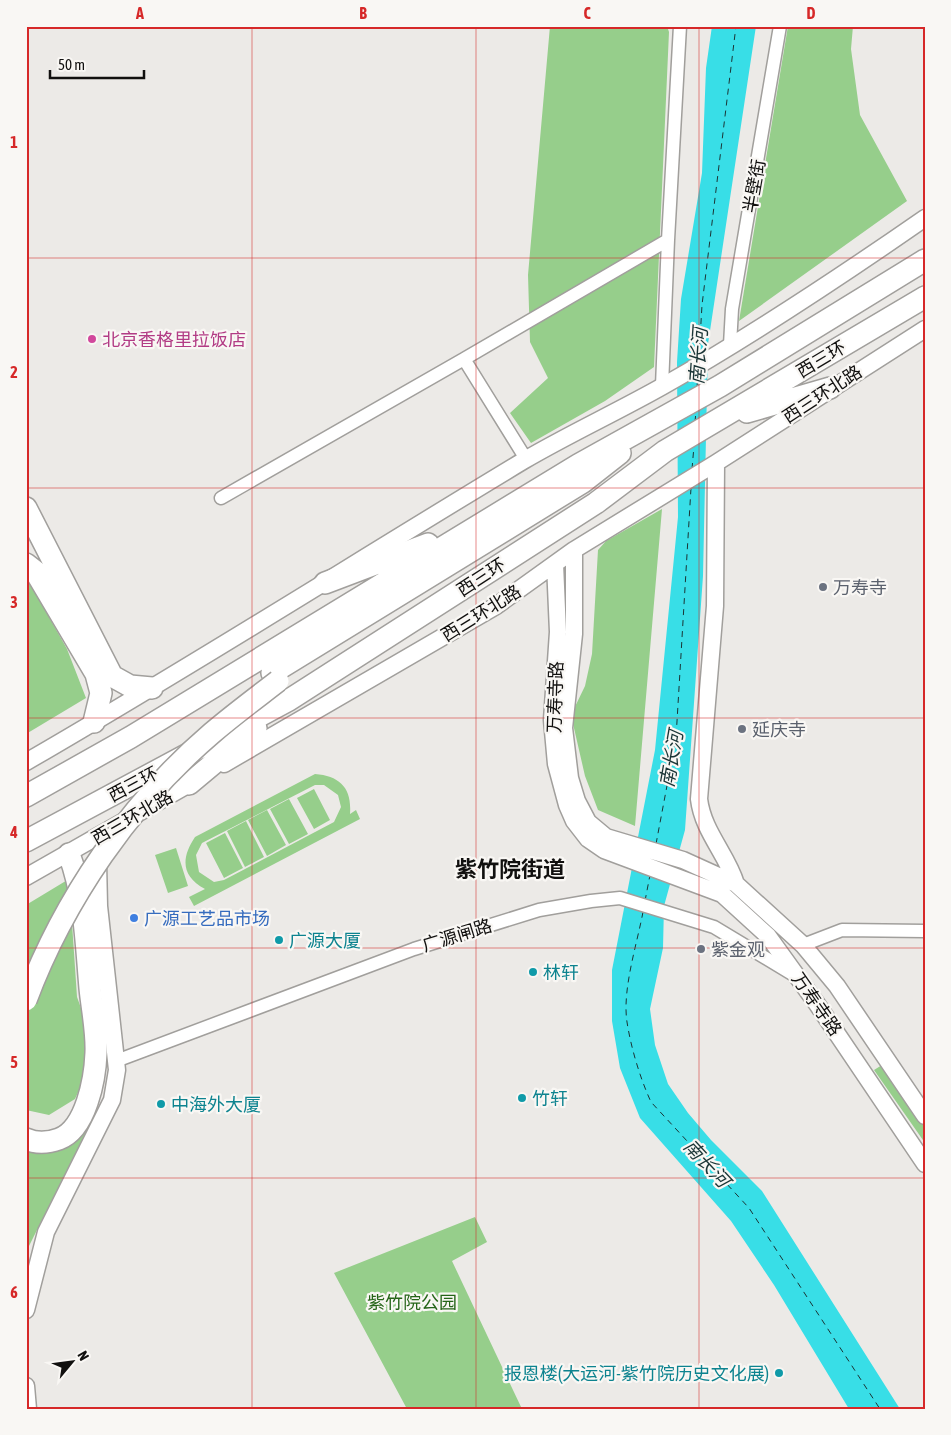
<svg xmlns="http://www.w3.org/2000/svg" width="951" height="1435" viewBox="0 0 951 1435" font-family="'Asap Condensed','Noto Sans SC',sans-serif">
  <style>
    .green { fill: #96ce8b; fill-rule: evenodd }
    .water { fill: #38dee7 }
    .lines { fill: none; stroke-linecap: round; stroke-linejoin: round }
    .ferry { stroke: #1a3435; stroke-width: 1; stroke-dasharray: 6 5; stroke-linecap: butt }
    .minor-casing { stroke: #a19f9c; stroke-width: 15 }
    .tertiary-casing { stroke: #a19f9c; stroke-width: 19 }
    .trunk-casing { stroke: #a19f9c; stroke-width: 24 }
    .minor { stroke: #fff; stroke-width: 12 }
    .tertiary { stroke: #fff; stroke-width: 16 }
    .trunk { stroke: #fff; stroke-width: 21 }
    .trunk-bridge-casing { stroke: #a19f9c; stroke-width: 24; stroke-linecap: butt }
    .trunk-bridge { stroke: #fff; stroke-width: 21 }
    .grid { fill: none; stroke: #d62828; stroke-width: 1; stroke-opacity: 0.55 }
    .hotel-dot { fill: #d1479c; stroke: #f9f7f4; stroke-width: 2 }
    .worship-dot { fill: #6b7280; stroke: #f9f7f4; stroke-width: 2 }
    .shop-dot { fill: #3f7fe0; stroke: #f9f7f4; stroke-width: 2 }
    .culture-dot { fill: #0f9aa8; stroke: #f9f7f4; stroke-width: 2 }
    .labels { text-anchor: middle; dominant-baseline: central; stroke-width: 4.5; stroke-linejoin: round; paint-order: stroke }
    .street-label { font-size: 18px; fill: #11100f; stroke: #f9f7f4 }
    .hotel-label { font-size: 18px; fill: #b23c85; stroke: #f9f7f4; text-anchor: start }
    .worship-label { font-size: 18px; fill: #5b616d; stroke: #f9f7f4; text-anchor: start }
    .shop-label { font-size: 18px; fill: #366cbe; stroke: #f9f7f4; text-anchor: start }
    .culture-label { font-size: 18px; fill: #0d838f; stroke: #f9f7f4; text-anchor: start }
    .park-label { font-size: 18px; fill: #256518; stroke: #f9f7f4 }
    .water-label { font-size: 19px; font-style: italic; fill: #1a3435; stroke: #f9f7f4 }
    .district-label { font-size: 22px; font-weight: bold; fill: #11100f; stroke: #f9f7f4 }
    .neatline { fill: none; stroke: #d62828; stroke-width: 2 }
    .grid-label { font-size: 16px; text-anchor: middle; font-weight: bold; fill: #d62828 }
  </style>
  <rect width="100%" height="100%" fill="#eceae7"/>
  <path class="green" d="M550,26H667L669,32L654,367L605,401L531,443L510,413L548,378L530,342L528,275Z
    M788,26H853L851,49L860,115L907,201L739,321Z
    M662,509L635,826L598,810L585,776L571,715L585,686L592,654L598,550L606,541Z
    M26,576L67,649L86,698L26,734Z
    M315,774C340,776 352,788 350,814L356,810L360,819L194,906L189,897L205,889C181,876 181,858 195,837ZM315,785H324L338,795L341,807L334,822L224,880L214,882L199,872L196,855L202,843Z
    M314,789L330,820L314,829L297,798Z
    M289,799L308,834L289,844L270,809Z
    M267,810L286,845L267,856L248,820Z
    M246,821L264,857L245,867L227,831Z
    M225,833L243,868L224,878L206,843Z
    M176,848L188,886L168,893L155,855Z
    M69,879L77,997L90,1033L84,1079L75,1099L49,1115L26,1110V905Z
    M882,1065L925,1127V1143L874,1070Z
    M88,1128L29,1246L26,1148L69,1143Z
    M475,1217L487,1242L452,1261L522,1409H407L334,1273Z"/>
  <path class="water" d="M712,26H756L708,344L703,576L685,830L664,906L663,948L650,1009L655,1045L668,1084L688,1113L711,1140L762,1191L900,1409H849L774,1285L731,1221L640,1118L620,1068L612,1021V970L655,750L678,517L677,362L681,299L702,173L706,68Z"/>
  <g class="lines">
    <path class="ferry" d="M699,357L702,305L736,26
      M697,387L698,374
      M695,422L696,411
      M692,469L694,446
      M656,844L676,738L691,488
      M645,901L650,875
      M643,912C637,944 622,990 627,1022C631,1048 640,1078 651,1102L749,1208L880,1409"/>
    <defs>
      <path id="minor" d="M668,240L680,26
        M730,345L732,309L780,26
        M526,459L464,359L668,240L662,386
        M221,498L464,359
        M803,945L842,930L925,931
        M116,1061L414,949L539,910L591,901L620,898L714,927L794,975"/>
      <path id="tertiary" d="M716,463L715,606L699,799C703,832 727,854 736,884
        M574,550V634L564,728L570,778L577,801L588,822L606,837L683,860L736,884L803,945L837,986L925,1116
        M555,564L558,632L552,720L556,764L567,805L574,821L588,839L604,850L722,894L768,936L817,1004L925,1164
        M26,762C194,665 357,561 523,461C569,434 617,412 663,386C753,335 840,277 925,218
        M224,764L496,606L574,550L716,463L925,329
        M26,877L198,779
        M26,1310L46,1232L112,1100L117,1070L99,906L98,862
        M26,1386L28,1409"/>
      <path id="trunk" d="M747,412L830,388
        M26,508L112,676L130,686L152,688
        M26,564L35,571L96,674L101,693L94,722
        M325,583L428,544
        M272,673L583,482L620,453
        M189,784L256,728
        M26,796L131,737L578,465L720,386L925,260
        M26,841L289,700L596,503L665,451L925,297
        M26,1139C37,1144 48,1143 59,1139C86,1129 95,1079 96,1053C97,1032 92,1009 90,988C86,943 85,897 69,854"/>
    </defs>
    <use href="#minor" class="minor-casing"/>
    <use href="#tertiary" class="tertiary-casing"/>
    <use href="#trunk" class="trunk-casing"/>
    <use href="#minor" class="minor"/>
    <use href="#tertiary" class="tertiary"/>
    <use href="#trunk" class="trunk"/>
    <defs>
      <path id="trunk-bridge" d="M26,1000C64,899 130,803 212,733C233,715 256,698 278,681"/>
    </defs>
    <use href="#trunk-bridge" class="trunk-bridge-casing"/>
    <use href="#trunk-bridge" class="trunk-bridge"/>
  </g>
  <path class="grid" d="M252,26V1409M476,26V1409M699,26V1409M26,258H925M26,488H925M26,718H925M26,948H925M26,1178H925"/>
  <circle class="hotel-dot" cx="92" cy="339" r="5"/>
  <g class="worship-dot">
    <circle cx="823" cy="587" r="5"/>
    <circle cx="742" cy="729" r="5"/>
    <circle cx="701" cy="949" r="5"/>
  </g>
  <circle class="shop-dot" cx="134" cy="918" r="5"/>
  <g class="culture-dot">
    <circle cx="279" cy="940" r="5"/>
    <circle cx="533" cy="972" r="5"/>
    <circle cx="522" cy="1098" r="5"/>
    <circle cx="161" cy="1104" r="5"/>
    <circle cx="779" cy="1373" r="5"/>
  </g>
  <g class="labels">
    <g class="street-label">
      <text transform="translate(754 186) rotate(-80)">半壁街</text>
      <text transform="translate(821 359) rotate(-31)">西三环</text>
      <text transform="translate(822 394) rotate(-33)">西三环北路</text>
      <text transform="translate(481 577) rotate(-33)">西三环</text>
      <text transform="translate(481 613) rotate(-32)">西三环北路</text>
      <text transform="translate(555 697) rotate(-88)">万寿寺路</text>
      <text transform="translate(133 784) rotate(-28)">西三环</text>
      <text transform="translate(132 817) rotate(-30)">西三环北路</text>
      <text transform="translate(457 935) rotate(-17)">广源闸路</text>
      <text transform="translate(817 1004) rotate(55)">万寿寺路</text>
    </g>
    <g class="hotel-label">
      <text x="102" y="339">北京香格里拉饭店</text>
    </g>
    <g class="worship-label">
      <text x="833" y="587">万寿寺</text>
      <text x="752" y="729">延庆寺</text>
      <text x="711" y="949">紫金观</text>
    </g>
    <g class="shop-label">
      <text x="144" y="918">广源工艺品市场</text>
    </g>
    <g class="culture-label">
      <text x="289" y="940">广源大厦</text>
      <text x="543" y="972">林轩</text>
      <text x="532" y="1098">竹轩</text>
      <text x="171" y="1104">中海外大厦</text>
      <text x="769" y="1373" text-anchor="end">报恩楼(大运河-紫竹院历史文化展)</text>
    </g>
    <g class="park-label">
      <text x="412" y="1302">紫竹院公园</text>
    </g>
    <g class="water-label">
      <text transform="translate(698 356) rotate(-86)">南长河</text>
      <text transform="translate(671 759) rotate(-80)">南长河</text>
      <text transform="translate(707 1163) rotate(47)">南长河</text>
    </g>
    <g class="district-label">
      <text x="510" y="869">紫竹院街道</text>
    </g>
  </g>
  <rect width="951" height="1435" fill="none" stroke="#f9f7f4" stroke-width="55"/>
  <g transform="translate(72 1362) rotate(61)" stroke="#f9f7f4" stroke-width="4" paint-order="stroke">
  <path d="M0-4L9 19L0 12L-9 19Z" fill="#11100f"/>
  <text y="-8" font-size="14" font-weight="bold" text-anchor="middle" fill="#11100f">N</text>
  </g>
  <path d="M50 70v8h94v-8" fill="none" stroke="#11100f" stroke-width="2.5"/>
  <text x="58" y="70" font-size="15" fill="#11100f" stroke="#f9f7f4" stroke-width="4" paint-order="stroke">50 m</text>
  <rect x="28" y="28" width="896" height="1380" class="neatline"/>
  <g class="grid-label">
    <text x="140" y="19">A</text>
    <text x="363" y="19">B</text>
    <text x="587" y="19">C</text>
    <text x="811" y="19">D</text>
    <text x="14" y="148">1</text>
    <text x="14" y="378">2</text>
    <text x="14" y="608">3</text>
    <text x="14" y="838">4</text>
    <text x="14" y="1068">5</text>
    <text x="14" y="1298">6</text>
  </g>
</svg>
